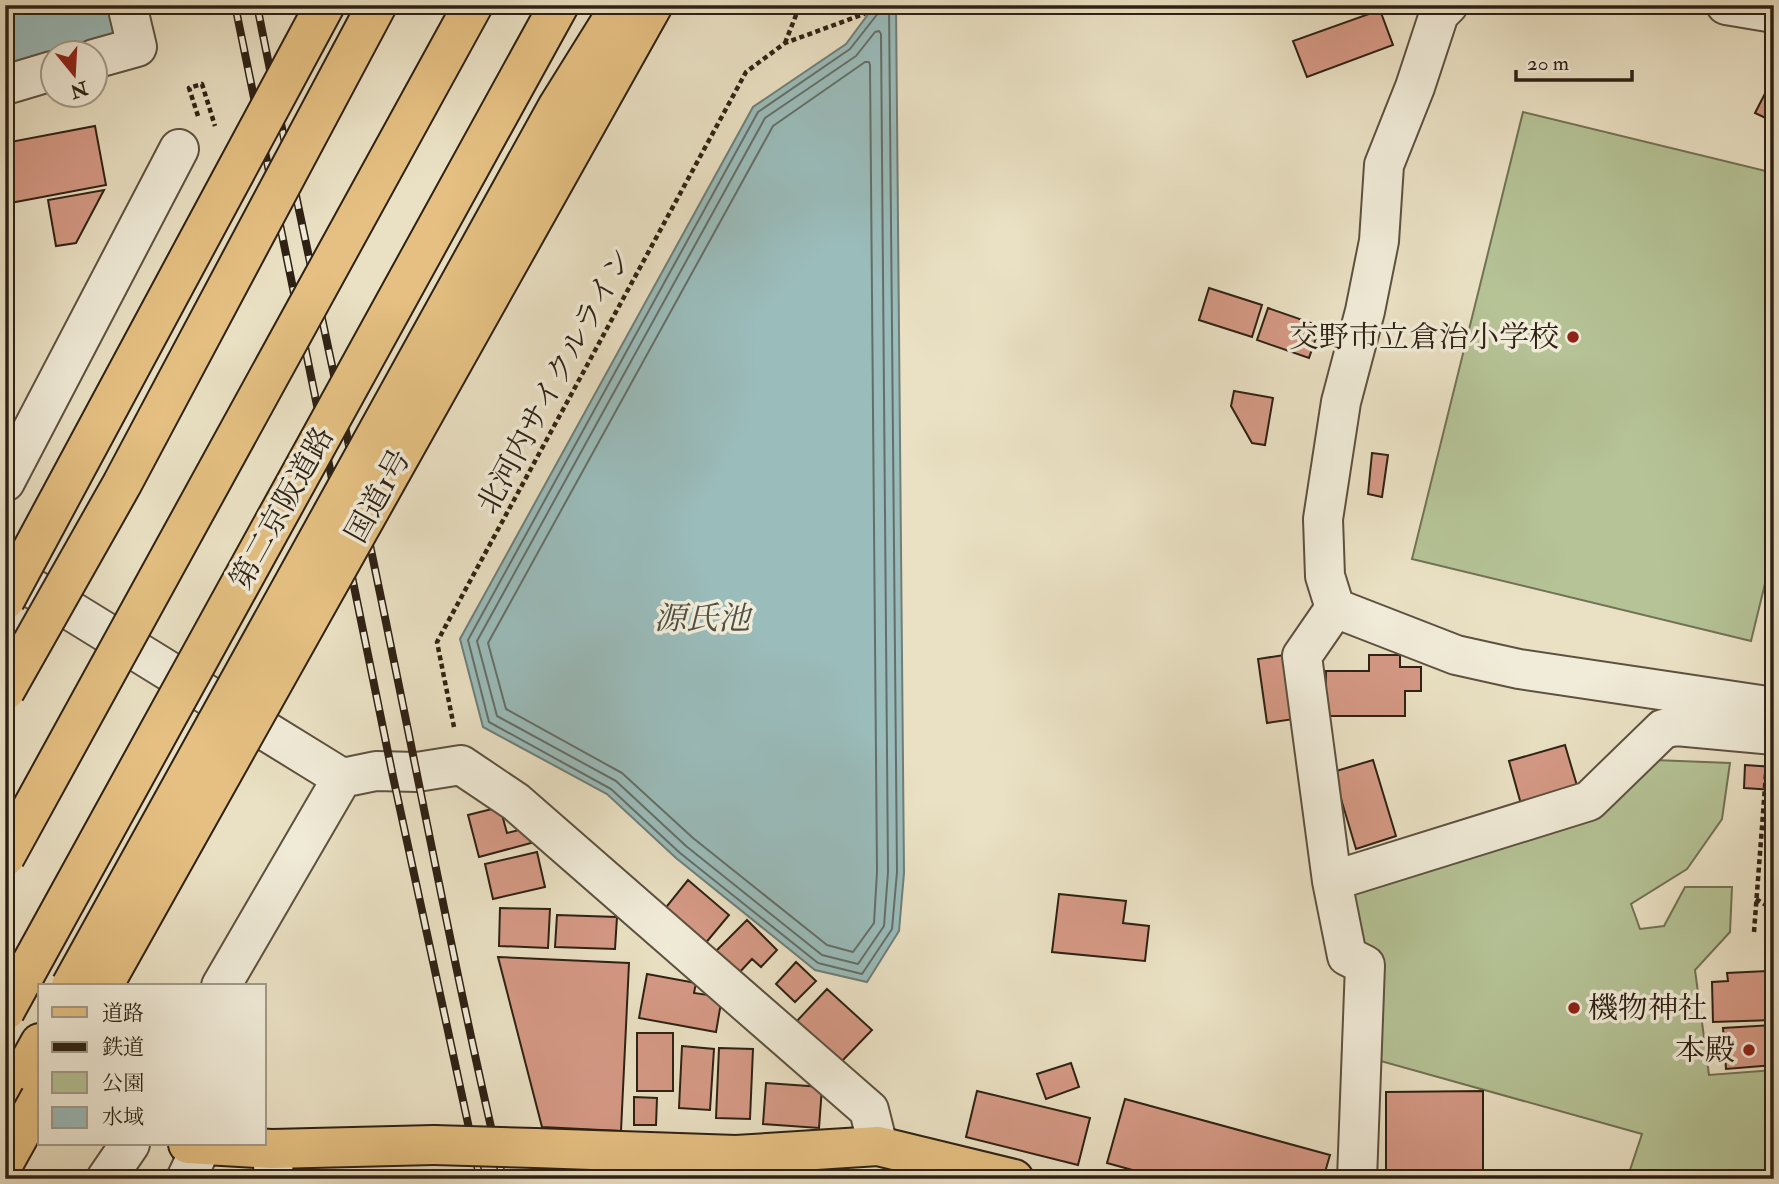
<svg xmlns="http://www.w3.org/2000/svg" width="1779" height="1184" viewBox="0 0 1779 1184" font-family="'IM FELL Double Pica','Noto Serif JP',serif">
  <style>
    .green { fill: #b5c396; stroke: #727255; stroke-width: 2 }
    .water { fill: #9abcbb; stroke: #6f7e78; stroke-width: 2 }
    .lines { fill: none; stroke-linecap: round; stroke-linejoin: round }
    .shore { stroke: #646e68; stroke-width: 2 }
    .river { stroke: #9abcbb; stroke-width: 70 }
    .building { fill: #d59985; stroke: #2e2114; stroke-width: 2 }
    .street-casing { stroke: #5d5140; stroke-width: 42 }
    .primary-casing { stroke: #2e2114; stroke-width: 42 }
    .highway-casing { stroke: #2e2114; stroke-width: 42 }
    .path { stroke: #2e2114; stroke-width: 4.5; stroke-dasharray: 5 3.5; stroke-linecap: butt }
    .street { stroke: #f1ecd9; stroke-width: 38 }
    .primary { stroke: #e5c082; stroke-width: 38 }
    .highway { stroke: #e5c082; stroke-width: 38 }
    .rail-casing { stroke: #2e2114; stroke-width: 8 }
    .rail { stroke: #f1ecd9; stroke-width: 5; stroke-dasharray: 16; stroke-linecap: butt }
    .primary-bridge-casing { stroke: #2e2114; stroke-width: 42; stroke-linecap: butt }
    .highway-bridge-casing { stroke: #2e2114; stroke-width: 42; stroke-linecap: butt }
    .primary-bridge { stroke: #e5c082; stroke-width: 38 }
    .highway-bridge { stroke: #e5c082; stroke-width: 38 }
    .poi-dot { fill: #8f2418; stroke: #f1ecd9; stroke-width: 2.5 }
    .labels { text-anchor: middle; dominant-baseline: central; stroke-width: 7; stroke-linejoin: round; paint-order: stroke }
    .poi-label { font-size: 30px; fill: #2e2114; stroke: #f1ecd9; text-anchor: end }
    .street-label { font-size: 30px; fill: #2e2114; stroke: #f1ecd9 }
    .water-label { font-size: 32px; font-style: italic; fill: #4e5046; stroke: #f1ecd9 }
  </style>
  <rect width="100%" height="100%" fill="#eae1c4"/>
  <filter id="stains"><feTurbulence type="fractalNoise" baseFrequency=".00286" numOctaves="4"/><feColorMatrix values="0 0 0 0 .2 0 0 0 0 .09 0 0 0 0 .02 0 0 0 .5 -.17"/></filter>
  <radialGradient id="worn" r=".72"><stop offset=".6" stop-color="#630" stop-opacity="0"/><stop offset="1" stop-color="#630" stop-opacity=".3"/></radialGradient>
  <path class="green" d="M5,5H53L5,20Z
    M1523,112L1774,173V547L1751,641L1412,559Z
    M1654,760L1730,763L1722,819L1687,869L1631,904L1640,929L1664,926L1685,887H1732L1730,932L1695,970L1709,1075L1774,1070V1179H1627L1642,1134L1377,1060L1355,940L1351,891Z"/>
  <path class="water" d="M875,5H896L904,873L899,931L867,982L815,970L676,858L607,794L483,727L460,639L753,107L846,44Z"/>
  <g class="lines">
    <path class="shore" d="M880,5L879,12L850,49L758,112L468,640L489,722L611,789L680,853L818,963L862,974L892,929L897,872L889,5
      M879,31L881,34L888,872L884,926L858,964L822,955L686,846L616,781L497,716L477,641L765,118L856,56L875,32Z
      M865,62H869L870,65L877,872L874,923L853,952L827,945L693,838L622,773L506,709L488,643L773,126Z"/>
    <path class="river" d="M5,39L113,5"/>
  </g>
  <path class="building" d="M1380,10L1393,45L1307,77L1293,41Z
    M1774,76V122L1755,113Z
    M95,126L106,185L5,204V143Z
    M104,190L76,243L56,246L48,200Z
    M1209,288L1262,305L1252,337L1199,320Z
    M1268,308L1320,326L1309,358L1257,340Z
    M1234,391L1273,398L1265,445L1252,443L1231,406Z
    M1372,453L1388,455L1382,497L1368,494Z
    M1291,654L1301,718L1267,723L1258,659Z
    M1369,655H1400V667H1421V691H1405V716H1325L1326,671H1369Z
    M1565,745L1578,789L1521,804L1509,761Z
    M1373,760L1396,836L1356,849L1333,772Z
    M1745,765L1774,767V790L1744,788Z
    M500,807L507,833L527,828L531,843L479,857L468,815Z
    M537,852L545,887L493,899L485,864Z
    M688,880L729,915L704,945L663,911Z
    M1059,894L1126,901L1123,923L1149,926L1145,961L1052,952Z
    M500,908L550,909L548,948L499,946Z
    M557,915L617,917L615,949L555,947Z
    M747,920L777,950L761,967L752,959L737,975L714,953Z
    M498,957L629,963L621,1131L542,1127Z
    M796,962L816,981L795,1002L776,984Z
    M1767,971V980H1774V1020L1713,1022L1712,982L1728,981L1727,973Z
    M647,974L696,983L694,993L722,997L716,1032L639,1018Z
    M827,989L872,1030L840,1063L796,1022Z
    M1773,1025L1774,1065L1726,1069L1723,1028Z
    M637,1033H673V1091H637Z
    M682,1046L714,1049L710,1110L679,1108Z
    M719,1048L753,1049L750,1119L716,1118Z
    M1071,1063L1079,1087L1046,1099L1037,1074Z
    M766,1083L822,1087L819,1128L763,1124Z
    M977,1091L1090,1118L1078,1165L966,1137Z
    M1483,1091V1173L1386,1174V1092Z
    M634,1097L657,1098L656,1125H634Z
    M1125,1099L1330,1155L1323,1179H1165L1107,1163Z
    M561,1176L597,1177V1179H561Z
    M767,1176L818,1178L767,1179Z"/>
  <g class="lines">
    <defs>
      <path id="street" d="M1448,5L1439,14L1415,87L1384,165L1379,241L1365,311L1341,402L1323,519L1325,576L1335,608L1456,655L1519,669L1774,707
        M1726,5L1774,13
        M94,59L137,47L127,5
        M5,85L52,71
        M5,482L179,149
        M5,573L60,604L342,778
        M1335,608L1302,656L1332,881L1347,956L1365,965L1357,1179
        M1332,881L1589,801L1663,729L1676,726L1774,735
        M221,986L342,778L376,771L417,772L461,765L516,802L869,1110L878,1146
        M272,1149L274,1179
        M106,1179L130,1144
        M186,1179L202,1145"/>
      <path id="primary" d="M188,1144L272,1149L434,1145
        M535,1148L736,1155L878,1146L1014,1179"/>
      <path id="highway" d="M5,1106L40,1043"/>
    </defs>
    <use href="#street" class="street-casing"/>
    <use href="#primary" class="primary-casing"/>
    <use href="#highway" class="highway-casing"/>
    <path class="path" d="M785,43L800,5
      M198,116L189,88L202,84L215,126
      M454,727L437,642L746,72L785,43L864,14L869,5
      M1756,899L1774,910
      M1754,932L1766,774"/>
    <use href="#street" class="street"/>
    <use href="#primary" class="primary"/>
    <use href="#highway" class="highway"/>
    <defs>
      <path id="rail" d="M235,5L392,772L480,1179
        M257,5C299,218 347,430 390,642C427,821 461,1001 503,1179"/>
    </defs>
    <use href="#rail" class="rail-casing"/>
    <use href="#rail" class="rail"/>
    <defs>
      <path id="primary-bridge" d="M434,1145L535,1148"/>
      <path id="highway-bridge" d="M5,600L325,5
        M5,691L122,484L377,5
        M5,857L473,5
        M71,986L558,106L621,5
        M103,986L653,5
        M5,1011L559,5
        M5,1161L40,1098"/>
    </defs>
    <use href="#primary-bridge" class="primary-bridge-casing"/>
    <use href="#highway-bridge" class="highway-bridge-casing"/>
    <use href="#primary-bridge" class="primary-bridge"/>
    <use href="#highway-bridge" class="highway-bridge"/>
  </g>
  <g class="poi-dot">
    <circle cx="1573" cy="337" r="7"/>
    <circle cx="1574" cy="1008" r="7"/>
    <circle cx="1749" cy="1050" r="7"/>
  </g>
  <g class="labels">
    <g class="poi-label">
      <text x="1559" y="337">交野市立倉治小学校</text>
      <text x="1588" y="1008" text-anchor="start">機物神社</text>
      <text x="1735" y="1050">本殿</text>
    </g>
    <g class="street-label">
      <text transform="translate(555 381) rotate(-62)">北河内サイクルライン</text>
      <text transform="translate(378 496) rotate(-61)">国道1号</text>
      <text transform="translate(282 508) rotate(-61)">第二京阪道路</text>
    </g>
    <g class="water-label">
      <text x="702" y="619">源氏池</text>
    </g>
  </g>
  <rect width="1779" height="1184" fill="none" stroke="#eae1c4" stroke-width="28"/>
  <rect x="7" y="7" width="1765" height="1170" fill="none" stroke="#2e2114" stroke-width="3.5"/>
  <rect x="14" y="14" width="1751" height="1156" fill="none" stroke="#2e2114" stroke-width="2"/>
  <rect x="38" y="984" width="228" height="161" fill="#f1ecd9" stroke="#a39b8a" stroke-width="2"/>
  <rect x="52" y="1007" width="35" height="10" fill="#e5c082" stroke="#a39b8a" stroke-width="2"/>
  <text x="102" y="1020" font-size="21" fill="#2e2114">道路</text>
  <rect x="52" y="1042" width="35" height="10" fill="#2e2114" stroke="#a39b8a" stroke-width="2"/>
  <text x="102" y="1054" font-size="21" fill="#2e2114">鉄道</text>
  <rect x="52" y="1072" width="35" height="21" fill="#b5c396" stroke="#a39b8a" stroke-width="2"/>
  <text x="102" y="1090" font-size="21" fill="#2e2114">公園</text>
  <rect x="52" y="1107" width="35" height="21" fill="#9abcbb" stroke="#a39b8a" stroke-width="2"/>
  <text x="102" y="1124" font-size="21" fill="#2e2114">水域</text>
  <g transform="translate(74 74) rotate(162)"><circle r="33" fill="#f1ecd9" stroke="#a39b8a" stroke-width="2"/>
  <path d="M0-5L12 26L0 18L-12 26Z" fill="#8f2418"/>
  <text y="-10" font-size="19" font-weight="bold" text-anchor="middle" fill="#2e2114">N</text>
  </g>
  <path d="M1516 70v10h116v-10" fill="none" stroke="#2e2114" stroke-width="3.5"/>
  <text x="1527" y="70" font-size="21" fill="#2e2114" stroke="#f1ecd9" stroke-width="5" paint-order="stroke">20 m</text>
  <rect width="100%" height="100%" filter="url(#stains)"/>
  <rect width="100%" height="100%" fill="url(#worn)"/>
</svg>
